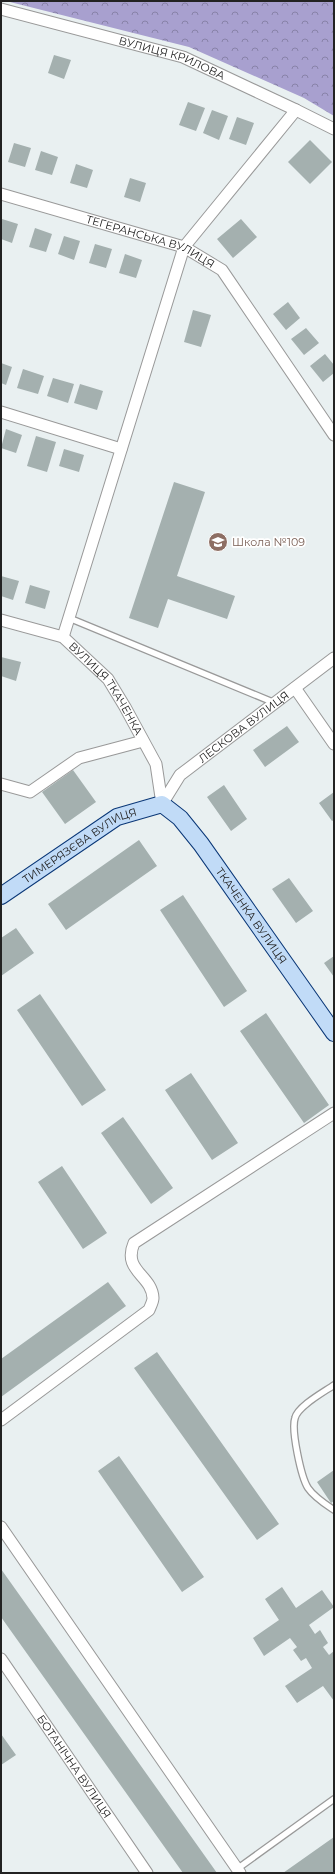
<svg xmlns="http://www.w3.org/2000/svg" width="335" height="1874" viewBox="0 0 335 1874" font-family="Montserrat,sans-serif">
  <style>
    .forest { fill: url(#forest-crowns) }
    .building { fill: #a4b0af }
    .lines { fill: none; stroke-linecap: round; stroke-linejoin: round }
    .lane-casing { stroke: #999; stroke-width: 8 }
    .street-casing { stroke: #999; stroke-width: 13 }
    .secondary-casing { stroke: #0a3777; stroke-width: 18 }
    .lane { stroke: #fff; stroke-width: 5.5 }
    .street { stroke: #fff; stroke-width: 11 }
    .secondary { stroke: #c1dbf7; stroke-width: 16 }
    .labels { text-anchor: middle; dominant-baseline: central; stroke-width: 3.5; stroke-linejoin: round; paint-order: stroke }
    .street-label { font-size: 11px; fill: #222; stroke: #fff }
    .education-label { font-size: 11px; fill: #785e54; stroke: #fff; text-anchor: start }
  </style>
  <defs>
    <pattern id="forest-crowns" width="20" height="18" patternUnits="userSpaceOnUse"><rect width="20" height="18" fill="#a8a0cf"/><path d="M2 6a3 3 0 1 1 6 0M12 15a3 3 0 1 1 6 0" fill="none" stroke="#8882a8"/></pattern>
  </defs>
  <rect width="100%" height="100%" fill="#e9f0f1"/>
  <path class="forest" d="M6,1H334V116L304,98L189,47Z"/>
  <path class="building" d="M54,55L71,60L64,79L48,73Z
    M188,102L205,108L196,131L179,125Z
    M212,110L228,116L219,140L203,133Z
    M237,117L254,123L246,145L229,139Z
    M310,140L332,162L310,184L288,162Z
    M14,143L31,148L25,167L8,162Z
    M41,151L58,157L52,175L35,170Z
    M76,164L93,170L87,188L70,183Z
    M130,178L146,183L140,202L124,197Z
    M2,219L18,224L12,243L1,239Z
    M241,219L257,237L233,258L217,239Z
    M35,228L52,234L46,252L29,247Z
    M64,236L80,241L74,260L58,254Z
    M95,244L112,249L106,268L89,263Z
    M125,254L142,260L136,278L119,273Z
    M288,302L300,318L286,330L273,314Z
    M193,310L211,315L201,347L184,342Z
    M306,328L319,343L304,355L291,339Z
    M325,354L334,365V373L323,382L310,366Z
    M1,363L12,367L6,385L1,383Z
    M23,369L44,376L38,394L17,388Z
    M53,378L74,384L68,403L47,396Z
    M80,384L103,391L97,410L74,403Z
    M6,429L22,435L16,453L1,448Z
    M36,436L56,442L47,472L27,466Z
    M64,449L84,455L79,472L59,466Z
    M174,482L205,492L177,576L235,596L227,619L168,599L158,628L129,618Z
    M1,576L19,581L13,600L1,596Z
    M30,585L50,591L45,609L25,603Z
    M1,657L21,662L16,681L1,676Z
    M287,726L299,742L265,767L253,750Z
    M73,770L96,802L65,824L42,792Z
    M224,785L247,819L231,831L207,797Z
    M334,792V820L332,821L319,803Z
    M139,840L157,866L66,930L48,904Z
    M289,878L313,911L296,923L272,889Z
    M183,895L247,991L224,1007L160,910Z
    M16,928L34,953L1,976V938Z
    M334,956V977L324,963Z
    M40,994L106,1090L82,1106L17,1010Z
    M266,1013L329,1105L304,1123L240,1031Z
    M191,1073L238,1143L212,1160L165,1090Z
    M123,1117L173,1188L151,1204L101,1133Z
    M62,1166L107,1233L83,1249L38,1182Z
    M108,1282L126,1306L1,1397V1359Z
    M157,1352L279,1524L257,1540L134,1368Z
    M119,1456L204,1577L182,1592L98,1471Z
    M334,1470V1501L331,1503L317,1482Z
    M1,1569L217,1873H183L1,1617Z
    M282,1587L296,1608L322,1590L334,1607L309,1625L315,1634L320,1630L328,1643L323,1647L329,1655L334,1651V1701L323,1686L297,1703L285,1686L312,1668L306,1658L301,1661L293,1650L297,1647L290,1638L264,1656L253,1638L279,1620L265,1599Z
    M1,1734L16,1755L1,1765Z
    M334,1837V1873H283Z"/>
  <g class="lines">
    <defs>
      <path id="lane" d="M69,618L275,703
        M334,1385C324,1392 298,1406 295,1418C291,1430 301,1477 308,1488C314,1497 325,1504 334,1510
        M237,1869L334,1799"/>
      <g id="street">
        <path id="s1" d="M1,9L183,57L296,110L334,129"/>
        <path id="s2" d="M1,194L184,247L222,270L334,435"/>
        <path d="M1,412L121,449"/>
        <path id="s3" d="M1,620L63,637L108,679L125,707L156,764L162,804"/>
        <path d="M63,637L184,247L296,110"/>
        <path d="M295,688L334,744"/>
        <path d="M1,784L30,792L79,758L143,741"/>
        <path id="s4" d="M162,804L180,775L334,658"/>
        <path d="M1,1420L149,1310C150,1307 153,1302 153,1298C152,1275 122,1271 134,1243L334,1113"/>
        <path d="M1,1527L240,1873"/>
        <path id="s5" d="M1,1659L147,1873"/>
      </g>
      <g id="secondary">
        <path id="s6" d="M1,896L117,817L162,804L180,818L201,844L334,1033"/>
      </g>
    </defs>
    <use href="#lane" class="lane-casing"/>
    <use href="#street" class="street-casing"/>
    <use href="#secondary" class="secondary-casing"/>
    <use href="#lane" class="lane"/>
    <use href="#street" class="street"/>
    <use href="#secondary" class="secondary"/>
  </g>
  <defs>
    <symbol id="school-disc" viewBox="-11 -11 22 22"><circle r="9.5" fill="#8d6e63" stroke="#fff"/><path d="M0-5L7-2L0 1L-7-2ZM-4 1L0 2.5L4 1V4Q0 6-4 4Z" fill="#fff"/></symbol>
  </defs>
  <g fill-rule="evenodd">
    <use href="#school-disc" x="207" y="531" width="22" height="22"/>
  </g>
  <g class="labels">
    <g class="street-label">
      <text stroke="none"><textPath href="#s1" startOffset="178">ВУЛИЦЯ КРИЛОВА</textPath></text>
      <text stroke="none"><textPath href="#s2" startOffset="157">ТЕГЕРАНСЬКА ВУЛИЦЯ</textPath></text>
      <text stroke="none"><textPath href="#s3" startOffset="132">ВУЛИЦЯ ТКАЧЕНКА</textPath></text>
      <text stroke="none"><textPath href="#s4" startOffset="114">ЛЕСКОВА ВУЛИЦЯ</textPath></text>
      <text stroke="none"><textPath href="#s6" startOffset="94">ТИМЕРЯЗЄВА ВУЛИЦЯ</textPath></text>
      <text stroke="none"><textPath href="#s6" startOffset="331">ТКАЧЕНКА ВУЛИЦЯ</textPath></text>
      <text stroke="none"><textPath href="#s5" startOffset="130">БОТАНІЧНА ВУЛИЦЯ</textPath></text>
    </g>
    <g class="education-label">
      <text x="232" y="542">Школа №109</text>
    </g>
  </g>
  <rect width="335" height="1874" fill="none" stroke="#222222" stroke-width="4"/>
</svg>
